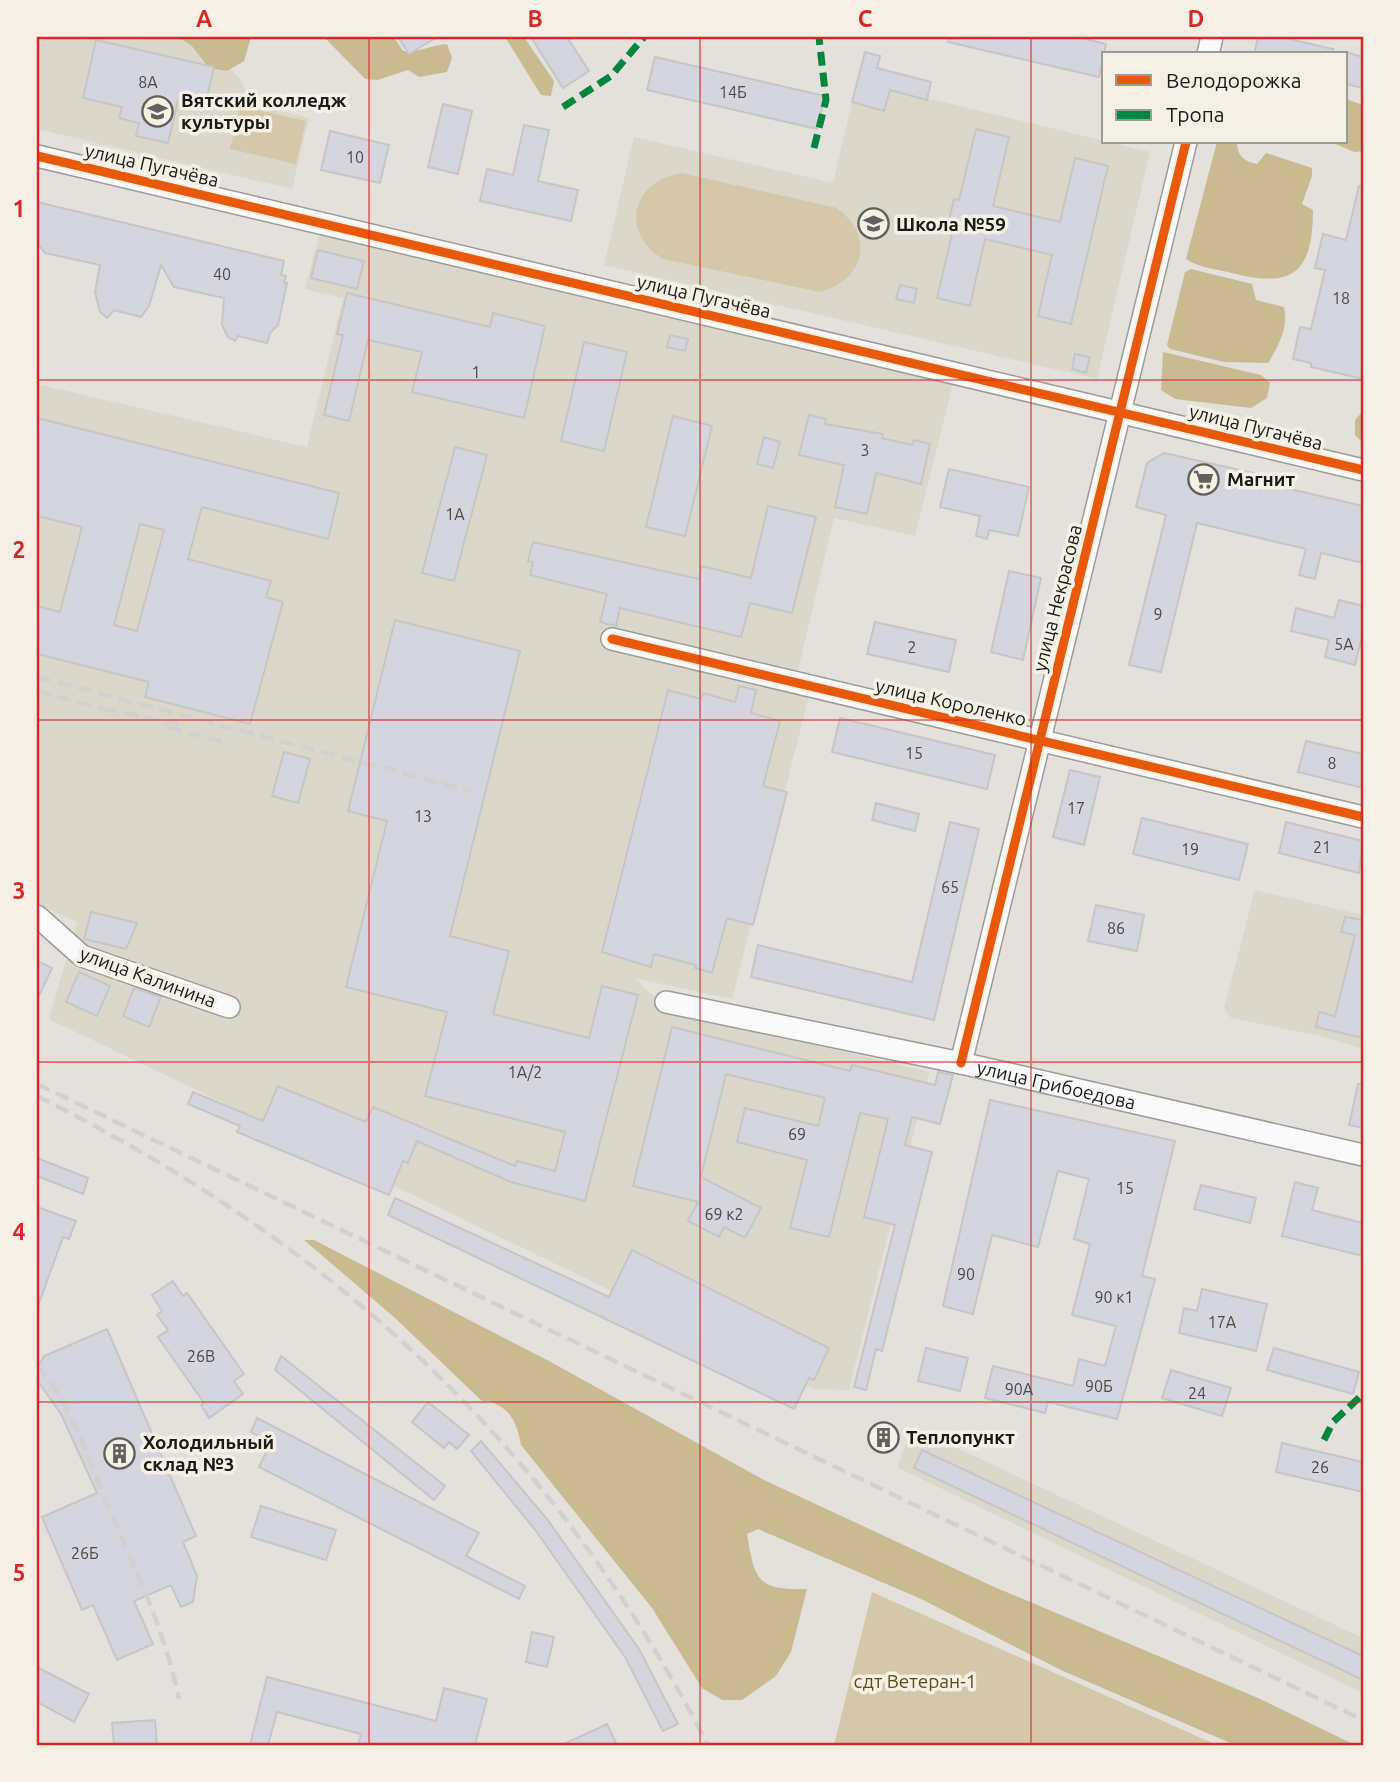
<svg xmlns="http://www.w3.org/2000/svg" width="1400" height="1782" viewBox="0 0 1400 1782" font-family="Ubuntu,sans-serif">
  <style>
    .built { fill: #dcd7cb }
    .green { fill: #d5c8aa }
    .forest { fill: #caba91 }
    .building { fill: #d4d5de; stroke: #c6c6c5; stroke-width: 2; fill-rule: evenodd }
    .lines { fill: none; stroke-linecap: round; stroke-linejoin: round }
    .minor-casing { stroke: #9e9c97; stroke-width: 24 }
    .minor { stroke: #fbfafa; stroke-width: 21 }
    .rail { stroke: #d2d1cf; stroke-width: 4.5; stroke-dasharray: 14 7; stroke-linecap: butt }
    .quiet { stroke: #00873e; stroke-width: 7; stroke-dasharray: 14 7; stroke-linecap: butt }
    .cycleway-casing { stroke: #f4f0e5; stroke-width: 13 }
    .cycleway { stroke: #e8590c; stroke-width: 9 }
    .grid { fill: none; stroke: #d62828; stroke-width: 2; stroke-opacity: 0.55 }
    .labels { text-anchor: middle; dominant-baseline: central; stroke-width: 7; stroke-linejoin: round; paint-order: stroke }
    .number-label { font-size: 16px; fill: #4b4a4a }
    .poi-label { font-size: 19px; font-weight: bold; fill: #1c1b17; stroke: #f4f0e5; text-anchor: start }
    .street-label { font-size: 19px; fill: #1c1b17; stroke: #f4f0e5 }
    .park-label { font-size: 19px; fill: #614d16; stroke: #f4f0e5 }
    .neatline { fill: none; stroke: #d62828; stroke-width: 2.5 }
    .grid-label { font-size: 23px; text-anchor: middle; font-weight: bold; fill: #d62828 }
  </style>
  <rect width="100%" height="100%" fill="#e4e1dc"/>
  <path class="built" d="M37,37H175L209,46L241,80L251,104L309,118L292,189L37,129Z
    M873,85L1150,152L1097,379L604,265L635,132L634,137L833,183L852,102L885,110L887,101Z
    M320,232L953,384L915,536L834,518L798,671L673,642L670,655L811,688L732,999L634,978L669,1010L929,1072L849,1390L814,1389L49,1019L77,922L37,904V384L307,447L343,298L305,289Z
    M1255,890L1363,915V1049L1320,1036L1231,1018L1224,1008Z
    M912,1427L1363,1638V1693L897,1467Z"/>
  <path class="green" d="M240,106L306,121L296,164L230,149Z
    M682,173L837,208C875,236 865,280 820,292L663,259C619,233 632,180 682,173Z
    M872,1592L1217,1745H834Z"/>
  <path class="forest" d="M178,37H251L244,61L227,71L209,68L191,45Z
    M324,37H394L403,51C419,53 431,45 447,44L452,58L447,72L419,77L408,70L378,80L365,79Z
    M505,37H524L554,81L551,96L541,95Z
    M1346,99L1363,105V151L1354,152L1331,142H1346Z
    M1217,142H1237C1237,155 1244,162 1257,164L1266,153L1312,168V176L1302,204L1313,210C1313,278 1288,288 1228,272C1215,269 1197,267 1186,259Z
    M1191,269L1252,284L1256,300L1284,307C1289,327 1278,347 1268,363L1224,362L1170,349L1167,345L1185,272Z
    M1163,352L1261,375L1270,383L1267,398L1251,408L1175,399L1161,390Z
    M1363,411V443L1355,435V420Z
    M304,1240H314L549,1361L764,1480L992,1586L1258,1698L1355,1745H1235L1063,1671L919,1598L758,1529L747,1534C755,1581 757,1590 807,1589L791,1652L776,1676L742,1700H722L702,1688L652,1608L521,1445C517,1421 508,1403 482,1401L395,1318Z"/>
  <path class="building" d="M398,37H437L409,54Z
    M531,37H567L589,71L563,88Z
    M949,37H1077L1106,44L1099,77L948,42Z
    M1258,37H1281L1333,49V54H1254Z
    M96,40L214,67L205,106L178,100L168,143L136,136L139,123L119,118L122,107L83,98Z
    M865,52L880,56L877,68L931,82L927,100L890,90L884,111L852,102Z
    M1346,52L1363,57V88L1346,84Z
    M655,57L825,96L817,129L647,90Z
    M443,104L472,111L458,174L428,167Z
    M524,125L549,130L538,181L578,190L571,221L480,201L487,169L513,175Z
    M976,129L1009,137L993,206L1060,222L1075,158L1108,166L1071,324L1038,316L1052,255L985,239L970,306L937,298L953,230L947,229L954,199L959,200Z
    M330,131L389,145L380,183L321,170Z
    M1359,186L1363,187V379L1311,367V363L1293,359L1300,327L1311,329L1325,270L1315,268L1323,234L1346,240Z
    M37,202L284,261L281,275L286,276L284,283H287L278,325L270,333L267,343L238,336L235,341L228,337L222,325L224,298L174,287L161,265L149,306L141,317L114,310L107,318L100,312L95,292L100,265L45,253L37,243Z
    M318,250L364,261L357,289L311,278Z
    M900,285L917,289L914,303L896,299Z
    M347,293L490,327L493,313L545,326L524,418L412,392L422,352L368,340L349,421L324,415L343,335L337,334Z
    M670,335L688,339L685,351L667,347Z
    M584,342L627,352L604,451L561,441Z
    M1075,354L1090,357L1086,373L1072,369Z
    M809,415L826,419L825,424L883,434L882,438L912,445L914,440L930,444L921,484L876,473L867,514L835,507L844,465L799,455Z
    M673,416L712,426L685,536L646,527Z
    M37,418L339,493L328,539L202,507L188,559L271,581L266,597L283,602L250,724L145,697L149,682L37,654V606L60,612L82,527L37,516ZM140,524L164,530L137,631L114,625Z
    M764,437L780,442L773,468L757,464Z
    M455,447L487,455L454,581L422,573Z
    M1164,453L1275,478L1273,485L1363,506V563L1321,553L1315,579L1299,575L1306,549L1197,523L1161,672L1129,665L1166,515L1136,507L1147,463Z
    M949,469L1029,487L1018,536L989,530L987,539L976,536L980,516L940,507Z
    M768,506L816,517L792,613L750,603L741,637L620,608L616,626L600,622L607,594L530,575L533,562L528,561L533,542L699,579L702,566L751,578Z
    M1009,571L1041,578L1023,660L991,652Z
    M1339,600L1363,606V632L1355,665L1325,657L1329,640L1291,631L1296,608L1334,618Z
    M395,620L520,651L450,936L509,951L493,1014L589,1038L602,986L638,995L585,1201L511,1182L417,1141L408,1163L403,1161L389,1195L237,1132L240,1126L188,1104L193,1092L263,1121L278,1086L366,1122L373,1107L515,1166L517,1161L555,1171L565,1132L425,1096L447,1012L346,987L387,821L348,811Z
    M875,622L956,640L949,672L867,654Z
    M739,686L756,690L751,713L780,721L763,786L787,792L753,925L727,918L712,973L695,968L696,965L654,954L651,967L602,952L668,690L701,699L703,693L735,702Z
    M840,718L995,755L987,789L832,752Z
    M1306,741L1363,754V788L1298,772Z
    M284,752L310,759L298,803L272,796Z
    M1070,770L1100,777L1084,845L1053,837Z
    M876,803L919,814L915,831L872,820Z
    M1142,818L1248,844L1239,880L1133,854Z
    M950,822L979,829L934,1020L751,977L758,945L912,982Z
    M1286,822L1363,841L1359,873L1279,853Z
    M1096,905L1144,915L1137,951L1088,941Z
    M91,912L137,923L126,949L84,939Z
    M1345,917L1363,920V1038L1316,1027L1319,1012L1335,1016L1355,935L1341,932Z
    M37,961L52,968L37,1000Z
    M79,972L110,986L97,1016L66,1002Z
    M134,988L161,997L149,1027L123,1016Z
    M672,1027L850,1071L852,1065L935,1085L938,1072L953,1075L940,1124L912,1117L905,1145L932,1152L882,1351L876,1349L866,1390L854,1387L895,1225L864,1217L888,1119L860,1113L829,1237L790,1228L807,1160L737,1142L745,1108L818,1126L825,1098L726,1074L701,1177L761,1208L745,1238L724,1227L719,1237L688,1221L698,1202L633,1186Z
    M1358,1084H1363V1128L1349,1125Z
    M990,1100L1175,1141L1142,1276L1155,1279L1117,1419L1048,1402L1045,1413L985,1398L993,1366L1073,1386L1079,1359L1105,1366L1116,1326L1072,1315L1090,1244L1074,1239L1089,1179L1058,1171L1038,1247L992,1235L973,1314L943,1306Z
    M37,1158L88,1178L83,1194L37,1176Z
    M1295,1182L1318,1188L1312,1210L1363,1223V1256L1282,1236Z
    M1201,1185L1256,1198L1250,1223L1194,1209Z
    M395,1198L609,1297L632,1250L829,1348L814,1380L809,1378L794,1409L388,1215Z
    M37,1207L76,1221L69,1239L63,1237L38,1306Z
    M173,1281L183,1296L187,1293L244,1374L234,1381L243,1394L209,1418L201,1405L204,1403L158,1337L168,1330L157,1315L162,1311L152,1295Z
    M1202,1289L1267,1304L1256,1351L1179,1333L1184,1308L1197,1311Z
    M107,1329L196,1536L183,1542L197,1576L193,1602L181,1607L171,1585L134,1601L153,1644L117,1660L93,1605L82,1610L42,1517L97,1493L61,1414L37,1380V1368L44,1356Z
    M926,1348L968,1358L960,1391L918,1381Z
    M1274,1348L1359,1372L1353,1394L1267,1370Z
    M281,1356L445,1486L434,1500L275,1370Z
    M1171,1370L1231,1388L1222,1416L1162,1398Z
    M428,1402L469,1435L457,1449L449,1442L444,1448L412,1422Z
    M257,1418L479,1533L466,1556L525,1586L519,1599L259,1467L271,1442L251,1432Z
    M876,1426L893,1430L889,1448L873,1445Z
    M481,1441L547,1519L639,1649L678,1724L663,1731L625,1657L536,1531L471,1451Z
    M1282,1443L1363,1462V1492L1276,1472Z
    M922,1450L1363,1656V1680L914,1468Z
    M261,1506L336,1530L326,1560L251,1537Z
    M532,1632L554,1637L547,1667L526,1662Z
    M37,1667L89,1694L74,1722L37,1702Z
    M267,1677L436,1721L444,1688L487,1699L475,1745H358L361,1734L277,1712L268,1745H250Z
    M155,1720L157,1745H114L112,1723Z
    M607,1724L617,1745H562Z"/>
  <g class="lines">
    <defs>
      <g id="minor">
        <path d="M1208,54L1212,37"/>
        <path d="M37,156L1363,470"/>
        <path d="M612,639L1363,817"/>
        <path d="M37,916L82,956L229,1007"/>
        <path id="s1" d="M666,1002L961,1063L1363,1155"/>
        <path d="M961,1063L1186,142"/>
      </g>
    </defs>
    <use href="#minor" class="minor-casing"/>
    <use href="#minor" class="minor"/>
    <path class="rail" d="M37,677L471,791
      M37,691L111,711
      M104,709L179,724
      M168,727L231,744
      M37,1084L1363,1720
      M37,1096C337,1246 553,1446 708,1745
      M37,1366C72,1404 87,1457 107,1504C134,1567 165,1630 179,1699"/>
    <path class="quiet" d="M563,107L611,76L644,37
      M814,148L826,100L819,37
      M1324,1440L1333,1422L1363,1394"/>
    <defs>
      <path id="cycleway" d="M37,156L1363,470
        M612,639L1363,817
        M961,1063L1186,142"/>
    </defs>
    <use href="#cycleway" class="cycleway-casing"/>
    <use href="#cycleway" class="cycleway"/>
  </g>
  <path class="grid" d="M369,37V1745M700,37V1745M1031,37V1745M37,380H1363M37,720H1363M37,1062H1363M37,1402H1363"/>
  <defs>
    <symbol id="university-ring" viewBox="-11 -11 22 22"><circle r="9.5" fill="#f4f0e5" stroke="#62605c" stroke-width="1.5"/><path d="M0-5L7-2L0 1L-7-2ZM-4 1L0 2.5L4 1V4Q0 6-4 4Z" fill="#62605c"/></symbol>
    <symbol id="school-ring" viewBox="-11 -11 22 22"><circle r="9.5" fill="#f4f0e5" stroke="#62605c" stroke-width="1.5"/><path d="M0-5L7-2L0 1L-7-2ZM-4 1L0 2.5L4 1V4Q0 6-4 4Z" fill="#62605c"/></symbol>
    <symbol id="supermarket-ring" viewBox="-11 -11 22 22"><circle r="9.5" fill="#f4f0e5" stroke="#62605c" stroke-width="1.5"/><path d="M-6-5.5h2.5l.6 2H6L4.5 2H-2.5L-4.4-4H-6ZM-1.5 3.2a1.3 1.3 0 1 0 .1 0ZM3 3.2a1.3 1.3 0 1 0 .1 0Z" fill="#62605c"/></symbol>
    <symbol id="building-ring" viewBox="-11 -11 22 22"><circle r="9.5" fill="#f4f0e5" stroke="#62605c" stroke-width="1.5"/><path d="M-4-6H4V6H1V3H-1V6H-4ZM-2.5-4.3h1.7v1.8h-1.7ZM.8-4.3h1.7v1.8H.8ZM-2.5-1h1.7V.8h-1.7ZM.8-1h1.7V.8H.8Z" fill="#62605c"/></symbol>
  </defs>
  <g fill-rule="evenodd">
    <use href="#university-ring" x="140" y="94" width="35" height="35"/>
    <use href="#school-ring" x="856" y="206" width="35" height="35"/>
    <use href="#supermarket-ring" x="1186" y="462" width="35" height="35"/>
    <use href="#building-ring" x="866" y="1420" width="35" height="35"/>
    <use href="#building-ring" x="102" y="1436" width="35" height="35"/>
  </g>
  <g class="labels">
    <g class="number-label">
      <text x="148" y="82">8А</text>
      <text x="733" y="92">14Б</text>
      <text x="355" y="157">10</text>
      <text x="222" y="274">40</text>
      <text x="1341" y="298">18</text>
      <text x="476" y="372">1</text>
      <text x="865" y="450">3</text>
      <text x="455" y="514">1А</text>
      <text x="1158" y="614">9</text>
      <text x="1344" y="644">5А</text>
      <text x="912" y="647">2</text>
      <text x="914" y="753">15</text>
      <text x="1332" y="763">8</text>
      <text x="1076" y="808">17</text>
      <text x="423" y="816">13</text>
      <text x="1322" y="847">21</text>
      <text x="1190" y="849">19</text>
      <text x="950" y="887">65</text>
      <text x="1116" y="928">86</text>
      <text x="525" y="1072">1А/2</text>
      <text x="797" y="1134">69</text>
      <text x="1125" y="1188">15</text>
      <text x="724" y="1214">69 к2</text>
      <text x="966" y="1274">90</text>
      <text x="1114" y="1297">90 к1</text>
      <text x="1222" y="1322">17А</text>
      <text x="201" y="1356">26В</text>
      <text x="1099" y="1386">90Б</text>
      <text x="1019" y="1389">90А</text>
      <text x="1197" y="1393">24</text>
      <text x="1320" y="1467">26</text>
      <text x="85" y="1553">26Б</text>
    </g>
    <g class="poi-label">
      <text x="181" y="100">Вятский колледж<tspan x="181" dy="22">культуры</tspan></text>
      <text x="896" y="224">Школа №59</text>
      <text x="1227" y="479">Магнит</text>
      <text x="906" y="1437">Теплопункт</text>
      <text x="143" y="1442">Холодильный<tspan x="143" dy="22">склад №3</tspan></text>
    </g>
    <g class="street-label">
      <text transform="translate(152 165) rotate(13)">улица Пугачёва</text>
      <text transform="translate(704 296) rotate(13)">улица Пугачёва</text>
      <text transform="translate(1256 427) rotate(14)">улица Пугачёва</text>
      <text transform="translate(1057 598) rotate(-76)">улица Некрасова</text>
      <text transform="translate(951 702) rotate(13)">улица Короленко</text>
      <text transform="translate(148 977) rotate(20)">улица Калинина</text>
      <text stroke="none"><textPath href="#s1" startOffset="399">улица Грибоедова</textPath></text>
    </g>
    <g class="park-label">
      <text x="915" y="1681">сдт Ветеран-1</text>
    </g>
  </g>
  <rect width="1400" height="1782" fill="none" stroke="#f4f0e5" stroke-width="77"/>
  <rect x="1102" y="52" width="245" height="91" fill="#f4f0e5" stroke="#9e9b93" stroke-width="2"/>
  <rect x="1116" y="75" width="35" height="10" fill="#e8590c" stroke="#9e9b93" stroke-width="2"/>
  <text x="1166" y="88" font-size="21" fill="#1c1b17">Велодорожка</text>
  <rect x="1116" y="110" width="35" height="10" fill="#00873e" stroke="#9e9b93" stroke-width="2"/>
  <text x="1166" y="122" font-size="21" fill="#1c1b17">Тропа</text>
  <rect x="38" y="38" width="1324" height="1706" class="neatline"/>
  <g class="grid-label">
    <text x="204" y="27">A</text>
    <text x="535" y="27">B</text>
    <text x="865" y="27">C</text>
    <text x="1196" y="27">D</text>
    <text x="19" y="217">1</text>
    <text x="19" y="558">2</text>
    <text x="19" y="899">3</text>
    <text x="19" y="1240">4</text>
    <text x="19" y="1581">5</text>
  </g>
</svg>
